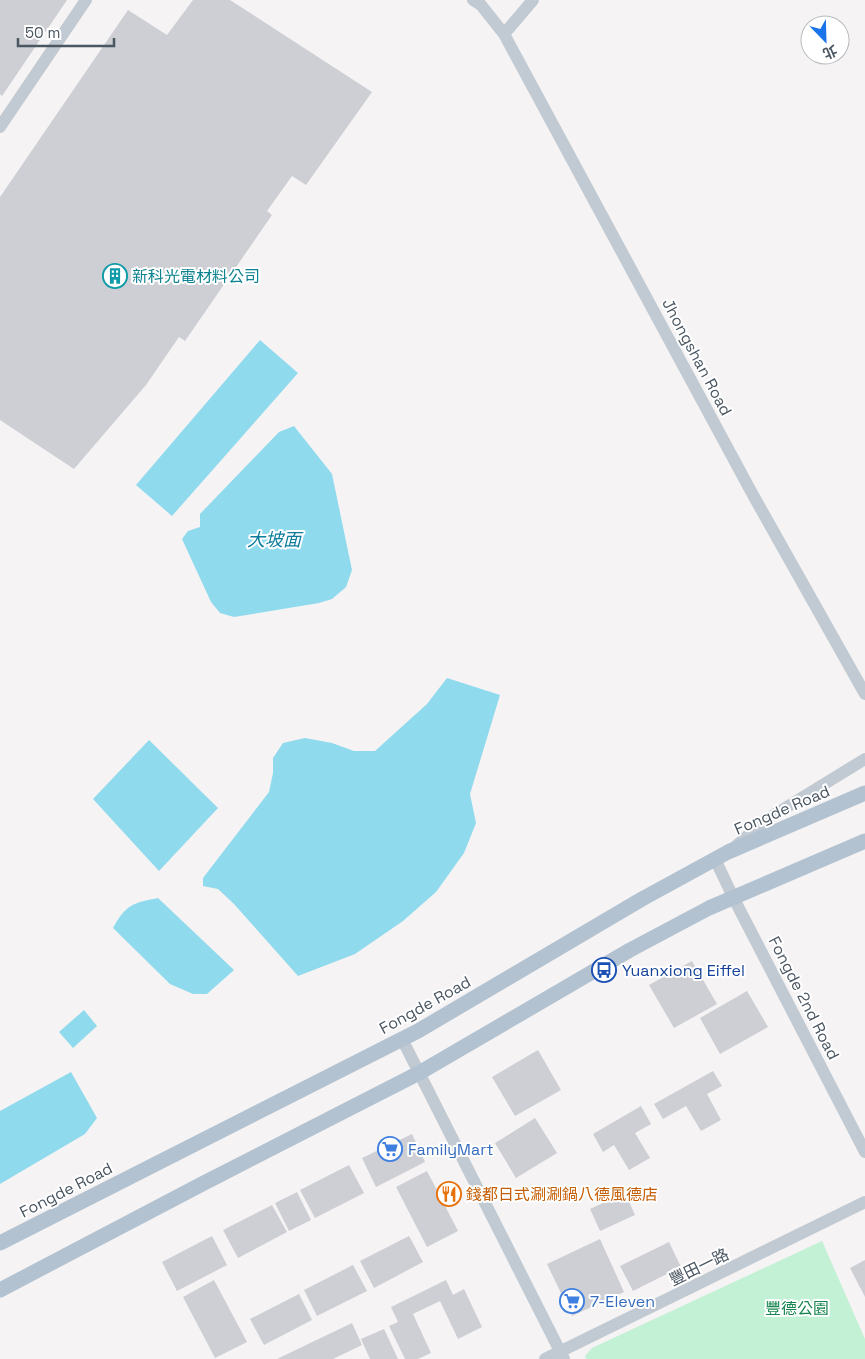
<svg xmlns="http://www.w3.org/2000/svg" width="865" height="1359" viewBox="0 0 865 1359" font-family="'Space Grotesk','Noto Sans TC',sans-serif">
  <style>
    .green { fill: #c3f1d5 }
    .water { fill: #90daee }
    .building { fill: #cdcfd5 }
    .lines { fill: none; stroke-linecap: round; stroke-linejoin: round }
    .minor { stroke: #c1cad2; stroke-width: 12 }
    .major { stroke: #b3c2d1; stroke-width: 15 }
    .labels { text-anchor: middle; dominant-baseline: central; stroke-width: 4; stroke-linejoin: round; paint-order: stroke }
    .culture-label { font-size: 16px; fill: #0d838f; stroke: #fff; text-anchor: start }
    .street-label { font-size: 16px; fill: #4a5661; stroke: #fff }
    .transit-label { font-size: 16px; fill: #164399; stroke: #fff; text-anchor: start }
    .shop-label { font-size: 16px; fill: #366cbe; stroke: #fff; text-anchor: start }
    .food-label { font-size: 16px; fill: #c56008; stroke: #fff; text-anchor: start }
    .park-label { font-size: 16px; fill: #17864f; stroke: #fff }
    .water-label { font-size: 18px; font-style: italic; fill: #0c7c9b; stroke: #fff }
  </style>
  <rect width="100%" height="100%" fill="#f5f3f3"/>
  <path class="green" d="M822,1241L865,1339V1359H586L585,1356L592,1348Z"/>
  <path class="water" d="M260,340L298,373L172,516L136,485Z
    M294,426L332,474L352,570L346,587L332,599L319,603L234,617L220,613L211,602L182,539L188,531L200,527V514L279,432Z
    M447,678L500,695L470,794L476,823L464,853L436,892L403,921L355,954L298,976L234,904L218,889L203,886V878L269,792L273,773V758L283,743L305,738L332,743L354,751H375L427,704Z
    M149,740L218,808L159,871L93,799Z
    M158,898L234,970L207,994H193L170,984L113,928C126,905 132,903 158,898Z
    M84,1010L97,1026L73,1048L59,1032Z
    M71,1072L97,1118L85,1134L0,1184V1111Z"/>
  <path class="building" d="M0,0H67L2,96L0,94Z
    M193,0H230L372,92L306,185L292,176L267,211L272,215L185,341L179,337L146,385L74,469L0,420V197L128,10L167,35Z
    M692,961L717,1004L674,1028L649,985Z
    M747,991L768,1027L720,1054L700,1018Z
    M538,1050L561,1090L515,1116L492,1077Z
    M713,1071L722,1086L707,1094L721,1120L701,1131L686,1106L663,1119L654,1104Z
    M641,1106L651,1124L635,1133L650,1158L629,1170L614,1145L603,1152L593,1134Z
    M535,1118L557,1153L516,1178L495,1143Z
    M412,1134L425,1162L376,1187L362,1158Z
    M349,1165L364,1193L315,1218L300,1190Z
    M427,1171L458,1231L427,1247L396,1187Z
    M297,1192L311,1220L289,1231L275,1203Z
    M625,1193L635,1215L600,1231L590,1209Z
    M272,1205L287,1232L238,1258L223,1230Z
    M212,1236L227,1265L177,1291L162,1262Z
    M409,1236L423,1262L374,1288L360,1261Z
    M600,1239L624,1292L572,1316L547,1264Z
    M669,1242L681,1267L633,1291L620,1266Z
    M865,1260V1297L850,1268Z
    M353,1265L367,1291L317,1316L304,1290Z
    M214,1280L247,1342L215,1358L183,1297Z
    M446,1280L453,1295L464,1289L482,1327L458,1339L440,1301L413,1314L431,1353L418,1359H405L389,1326L398,1322L391,1307Z
    M299,1294L312,1320L264,1345L250,1319Z
    M352,1323L362,1345L333,1359H277Z
    M384,1329L398,1359H370L361,1339Z"/>
  <g class="lines">
    <path class="minor" d="M473,0L481,5L504,34L753,495L865,694
      M504,34L533,0
      M0,127L86,0
      M735,847L764,821L865,759
      M715,859L733,897L865,1152
      M402,1039L564,1359
      M545,1359L865,1202"/>
    <path class="major" d="M0,1243L418,1031L642,899L728,852L865,793
      M0,1290L204,1183L419,1073L630,950L709,908L865,841"/>
  </g>
  <defs>
    <symbol id="building-ring" viewBox="-11 -11 22 22"><circle r="9.5" fill="#fff" stroke="#0f9aa8" stroke-width="1.5"/><path d="M-4-6H4V6H1V3H-1V6H-4ZM-2.5-4.3h1.7v1.8h-1.7ZM.8-4.3h1.7v1.8H.8ZM-2.5-1h1.7V.8h-1.7ZM.8-1h1.7V.8H.8Z" fill="#0f9aa8"/></symbol>
    <symbol id="bus-ring" viewBox="-11 -11 22 22"><circle r="9.5" fill="#fff" stroke="#1a4fb4" stroke-width="1.5"/><path d="M-5-6H5V4H4V6H2V4H-2V6H-4V4H-5ZM-3.5-4V0h7V-4ZM-3.5 1.2v1.5H-2V1.2ZM2 1.2v1.5H3.5V1.2Z" fill="#1a4fb4"/></symbol>
    <symbol id="supermarket-ring" viewBox="-11 -11 22 22"><circle r="9.5" fill="#fff" stroke="#3f7fe0" stroke-width="1.5"/><path d="M-6-5.5h2.5l.6 2H6L4.5 2H-2.5L-4.4-4H-6ZM-1.5 3.2a1.3 1.3 0 1 0 .1 0ZM3 3.2a1.3 1.3 0 1 0 .1 0Z" fill="#3f7fe0"/></symbol>
    <symbol id="restaurant-ring" viewBox="-11 -11 22 22"><circle r="9.5" fill="#fff" stroke="#e8710a" stroke-width="1.5"/><path d="M-5-6h1v4h1v-4h1v4h1v-4h1v5L-1.5 .5V6h-2V.5L-5-1ZM5-6V6H3V1.5H1.5Q1.5-4 5-6Z" fill="#e8710a"/></symbol>
  </defs>
  <g fill-rule="evenodd">
    <use href="#building-ring" x="101" y="262" width="28" height="28"/>
    <use href="#bus-ring" x="590" y="956" width="28" height="28"/>
    <use href="#supermarket-ring" x="376" y="1135" width="28" height="28"/>
    <use href="#restaurant-ring" x="435" y="1180" width="28" height="28"/>
    <use href="#supermarket-ring" x="558" y="1287" width="28" height="28"/>
  </g>
  <g class="labels">
    <g class="culture-label">
      <text x="132" y="276">新科光電材料公司</text>
    </g>
    <g class="street-label">
      <text transform="translate(697 357) rotate(62)">Jhongshan Road</text>
      <text transform="translate(782 810) rotate(-23)">Fongde Road</text>
      <text transform="translate(804 998) rotate(63)">Fongde 2nd Road</text>
      <text transform="translate(425 1005) rotate(-29)">Fongde Road</text>
      <text transform="translate(66 1190) rotate(-27)">Fongde Road</text>
      <text transform="translate(699 1267) rotate(-26)">豐田一路</text>
    </g>
    <g class="transit-label">
      <text x="622" y="970">Yuanxiong Eiffel</text>
    </g>
    <g class="shop-label">
      <text x="408" y="1149">FamilyMart</text>
      <text x="590" y="1301">7-Eleven</text>
    </g>
    <g class="food-label">
      <text x="466" y="1194">錢都日式涮涮鍋八德風德店</text>
    </g>
    <g class="park-label">
      <text x="797" y="1308">豐德公園</text>
    </g>
    <g class="water-label">
      <text x="274" y="539">大坡面</text>
    </g>
  </g>
  <g transform="translate(825 40) rotate(157)"><circle r="24" fill="#ffffff" stroke="#b7bbc0"/>
  <path d="M0-4L9 19L0 12L-9 19Z" fill="#1a73e8"/>
  <text y="-8" font-size="14" font-weight="bold" text-anchor="middle" fill="#4a5661">北</text>
  </g>
  <path d="M18 38v8h96v-8" fill="none" stroke="#4a5661" stroke-width="2.5"/>
  <text x="25" y="38" font-size="15" fill="#4a5661" stroke="#ffffff" stroke-width="4" paint-order="stroke">50 m</text>
</svg>
